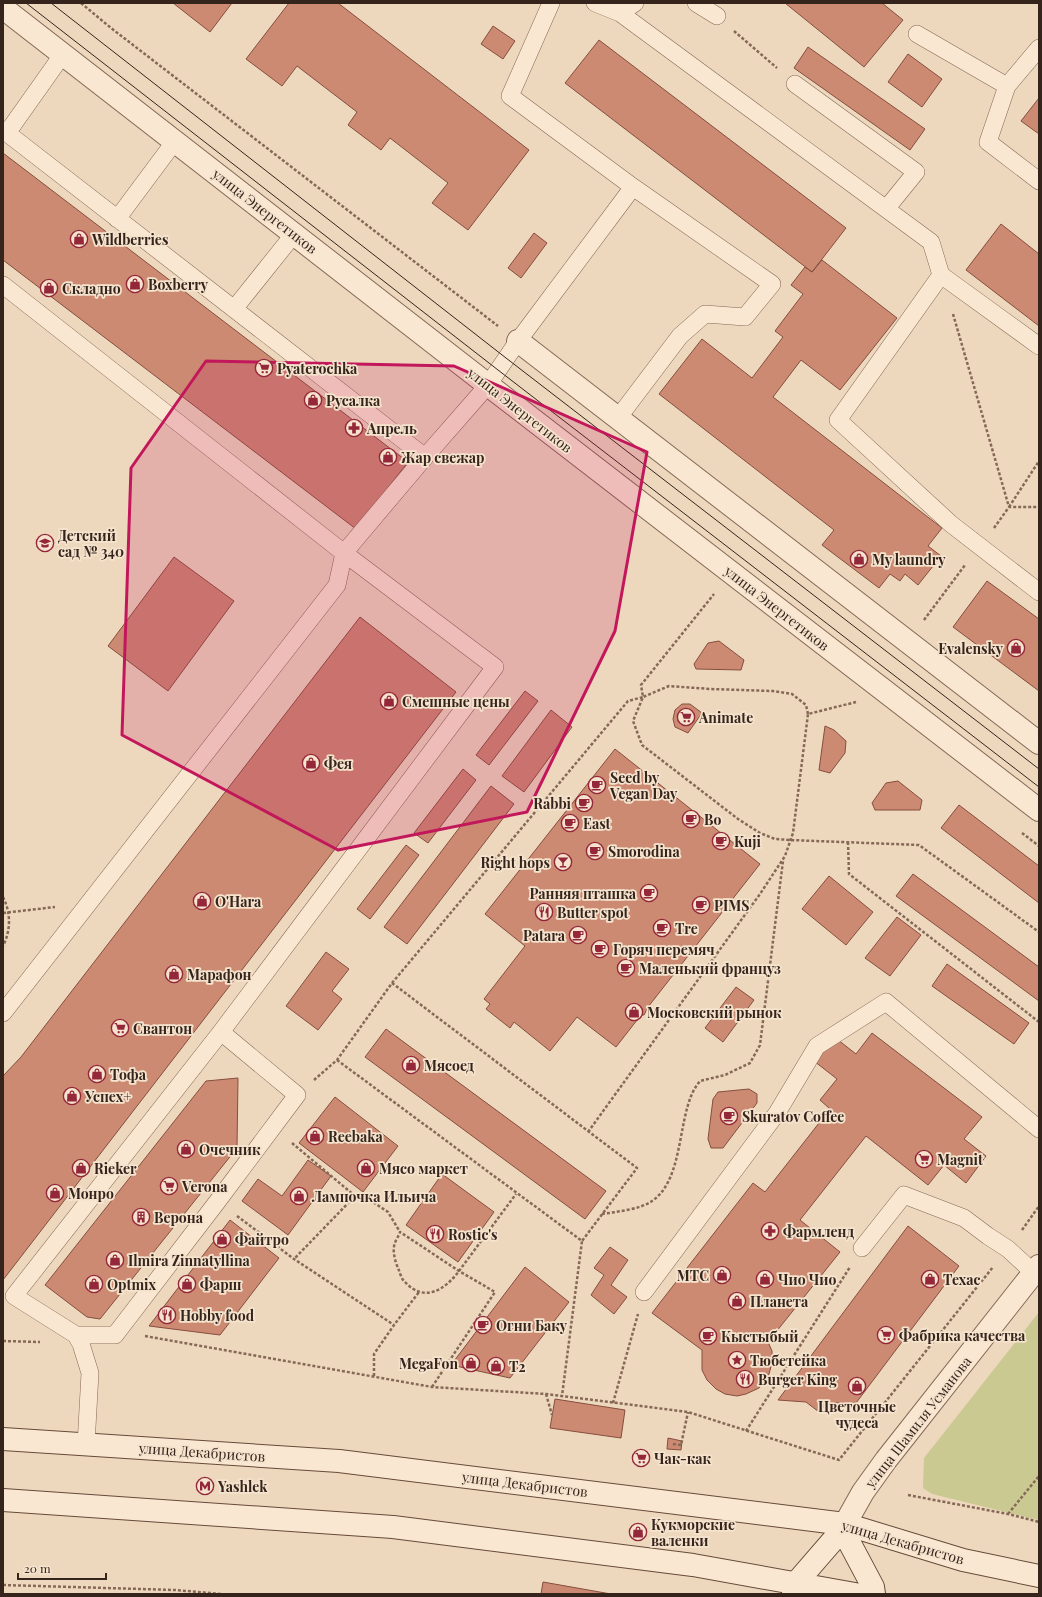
<svg xmlns="http://www.w3.org/2000/svg" width="1042" height="1597" viewBox="0 0 1042 1597" font-family="'Playfair Display',serif">
  <style>
    .green { fill: #cbc992 }
    .building { fill: #cc8a73; stroke: #854e3d }
    .lines { fill: none; stroke-linecap: round; stroke-linejoin: round }
    .service-casing { stroke: #866857; stroke-width: 18 }
    .pedestrian-casing { stroke: #866857; stroke-width: 24 }
    .minor-casing { stroke: #866857; stroke-width: 24 }
    .secondary-casing { stroke: #674a3a; stroke-width: 24 }
    .path { stroke: #866857; stroke-width: 2.5; stroke-dasharray: 3 2; stroke-linecap: butt }
    .service { stroke: #f9e7d1; stroke-width: 17 }
    .pedestrian { stroke: #f9e7d1; stroke-width: 22 }
    .minor { stroke: #f9e7d1; stroke-width: 22 }
    .secondary { stroke: #f9e7d1; stroke-width: 22 }
    .tram { stroke: #35241c; stroke-width: 1 }
    .marked { fill: #c2185b; fill-opacity: 0.2; stroke: #c2185b; stroke-width: 3; stroke-linejoin: round }
    .labels { text-anchor: middle; dominant-baseline: central; stroke-width: 3.5; stroke-linejoin: round; paint-order: stroke }
    .street-label { font-size: 14px; fill: #35241c; stroke: #f5e3cd }
    .poi-label { font-size: 14px; font-weight: bold; fill: #35241c; stroke: #f5e3cd; text-anchor: start }
  </style>
  <rect width="100%" height="100%" fill="#edd8be"/>
  <path class="green" d="M1039,1312V1520L932,1494L923,1488L924,1458Z"/>
  <path class="building" d="M173,3H232L210,32Z
    M289,3H338L529,150L468,230L432,203L448,183L390,138L381,150L348,125L357,112L297,66L282,86L246,59Z
    M785,3H882L903,20L864,67Z
    M493,26L515,41L503,59L481,44Z
    M599,40L846,228L812,272L565,83Z
    M808,47L925,129L910,150L794,68Z
    M908,54L942,79L922,107L888,82Z
    M1039,98V134L1021,121Z
    M3,153L408,462L356,529L3,260Z
    M1001,224L1039,254V326L966,270Z
    M534,233L547,243L521,278L508,268Z
    M822,260L897,318L840,390L801,360L773,397L942,528L928,546L941,556L918,585L905,574L900,581L890,574L879,588L822,545L834,530L659,394L702,339L752,378L783,337L775,331L803,294L791,285L805,267L812,272Z
    M174,557L234,601L168,691L108,646Z
    M987,581L1039,619V691L953,627Z
    M360,617L456,692L3,1280V1076L21,1057Z
    M719,641L744,660L741,670L696,669L694,664L708,643Z
    M525,691L538,701L489,765L476,755Z
    M682,704H690L702,713L688,733L675,727L673,719L675,710Z
    M551,710L572,727L524,792L502,776Z
    M825,726L834,730L846,741L845,753L830,773L819,770Z
    M615,749L760,864L648,1007L644,1015H641L616,1047L577,1017L550,1051L514,1022L510,1028L486,1009L490,1004L484,999L525,946L485,914Z
    M463,769L476,780L428,843L414,833Z
    M898,781L922,800L920,810H875L872,803L886,783Z
    M491,786L514,804L407,944L384,927Z
    M959,805L1039,866V903L941,828Z
    M406,845L419,855L370,919L357,909Z
    M913,874L1039,967V1001L896,896Z
    M829,876L873,912L846,945L802,909Z
    M897,917L921,935L890,976L865,958Z
    M326,952L349,969L332,991L342,999L318,1030L286,1006Z
    M947,964L1029,1023L1014,1044L932,986Z
    M736,987L754,1000L723,1042L705,1028Z
    M386,1029L606,1191L585,1219L365,1057Z
    M872,1033L982,1117L964,1139L986,1156L966,1183L944,1165L928,1185L866,1136L800,1220L840,1252L768,1342L772,1351V1363L769,1374L759,1388L746,1394L737,1396L725,1394L716,1389L707,1380L702,1370V1350L652,1313L753,1183L765,1192L830,1109L820,1100L837,1079L814,1061L833,1036L856,1054Z
    M238,1078L237,1148L100,1319L87,1317L45,1285L206,1081Z
    M749,1089L757,1094V1103L723,1148H711L708,1139L713,1099L718,1092Z
    M335,1097L398,1146L363,1192L299,1143Z
    M308,1160L331,1176L288,1235L242,1201L258,1179L282,1196Z
    M442,1174L494,1212L458,1262L406,1225Z
    M230,1220L279,1258L220,1335L149,1326Z
    M908,1226L959,1266L856,1403H827L819,1412L806,1402L778,1400Z
    M610,1247L628,1260L611,1285L627,1297L614,1314L591,1295L604,1275L594,1268Z
    M525,1267L569,1302L510,1378L451,1365Z
    M555,1399L625,1410L621,1438L550,1428Z
    M668,1438L682,1441L681,1450L667,1449Z
    M543,1582L611,1594H541Z"/>
  <g class="lines">
    <defs>
      <path id="service" d="M595,3L620,13L931,242L941,275L838,420L951,524L1039,592
        M696,3L717,16
        M620,13L635,3
        M917,34L1007,86
        M1039,48L1007,86L988,142L1039,181
        M795,84L916,172L886,209
        M3,130L7,133L63,54
        M7,133L425,457
        M117,219L175,141
        M941,275L1039,346
        M3,285L344,553L337,585L3,1013
        M234,309L294,234
        M618,418L680,336L705,314L745,317L772,284L633,187
        M221,1032L297,1095L217,1202L115,1335H76L14,1296L221,1032L495,667L344,553L425,457L488,385L518,341L633,187L510,96L551,3
        M862,1248L904,1195L964,1218L988,1236L1008,1249L1034,1273
        M644,1292L777,1113L817,1046L886,1002L1039,1129
        M76,1335L81,1344L90,1373L86,1445"/>
      <path id="pedestrian" d="M518,341L1039,743"/>
      <path id="minor" d="M3,8L488,385L1039,810
        M845,1524L863,1492L886,1460L1039,1266"/>
      <path id="secondary" d="M3,1439L339,1461L845,1524L963,1560L1039,1576
        M3,1500L393,1527L693,1565L855,1594
        M845,1524L847,1538L873,1587L874,1594
        M793,1594L796,1583L841,1531L845,1524"/>
    </defs>
    <use href="#service" class="service-casing"/>
    <use href="#pedestrian" class="pedestrian-casing"/>
    <use href="#minor" class="minor-casing"/>
    <use href="#secondary" class="secondary-casing"/>
    <path class="path" d="M81,3L111,28L498,326
      M734,31L777,68
      M953,314L1009,507
      M1009,507L1039,461
      M994,528L1009,507H1039
      M924,620L965,565
      M808,714L806,705L792,694L773,691L710,689L669,686L643,697L633,721L642,745L738,819L760,833L775,839L790,840L919,845L1039,932
      M1022,833L1039,846
      M848,842L849,874L1039,1022
      M3,897C11,913 11,930 3,946
      M3,913L55,907
      M392,983L637,1168L582,1241
      M337,1060L582,1241L562,1396
      M314,1080L337,1060L392,983L628,701L643,697L641,685L714,594
      M588,1132L760,894L785,856L793,833L808,714L856,702
      M292,1143L355,1196L294,1259
      M355,1196L365,1197L388,1212L400,1232
      M602,1214C616,1212 641,1209 652,1201C682,1181 678,1125 692,1094C694,1089 697,1085 700,1081L725,1075L750,1063L760,1045L783,861
      M237,1216L294,1259L394,1325
      M1022,1230L1039,1206
      M145,1336L432,1387L546,1394L688,1412L839,1460L993,1267
      M3,1341L40,1342
      M374,1376V1354L394,1325L419,1292
      M432,1387L495,1292L459,1271L400,1232C399,1236 396,1239 395,1243C392,1250 395,1261 398,1268C400,1272 401,1279 405,1282C424,1303 445,1290 459,1271L516,1194
      M546,1394L552,1415
      M613,1403L638,1314
      M746,1431L850,1267
      M673,1444L681,1445L688,1412
      M908,1495L1008,1514L1039,1522
      M1008,1514L1039,1476
      M3,1585L175,1590L222,1594"/>
    <use href="#service" class="service"/>
    <use href="#pedestrian" class="pedestrian"/>
    <use href="#minor" class="minor"/>
    <use href="#secondary" class="secondary"/>
    <path class="tram" d="M26,3L498,370L1039,787
      M51,3L506,358L1039,769"/>
  </g>
  <path class="marked" d="M206,361L454,366L647,452L615,631L527,812L338,850L122,735L131,468Z"/>
  <defs>
    <symbol id="shop-ring" viewBox="-11 -11 22 22"><circle r="9.5" fill="#f5e3cd" stroke="#942739" stroke-width="1.5"/><path d="M-5-2.5h2.3a2.7 3.5 0 0 1 5.4 0H5L5.5 6h-11ZM-1.5-2.5h3a1.5 2.3 0 0 0-3 0Z" fill="#942739"/></symbol>
    <symbol id="supermarket-ring" viewBox="-11 -11 22 22"><circle r="9.5" fill="#f5e3cd" stroke="#942739" stroke-width="1.5"/><path d="M-6-5.5h2.5l.6 2H6L4.5 2H-2.5L-4.4-4H-6ZM-1.5 3.2a1.3 1.3 0 1 0 .1 0ZM3 3.2a1.3 1.3 0 1 0 .1 0Z" fill="#942739"/></symbol>
    <symbol id="pharmacy-ring" viewBox="-11 -11 22 22"><circle r="9.5" fill="#f5e3cd" stroke="#942739" stroke-width="1.5"/><path d="M-2-6h4v4h4v4h-4v4h-4v-4h-4v-4h4Z" fill="#942739"/></symbol>
    <symbol id="school-ring" viewBox="-11 -11 22 22"><circle r="9.5" fill="#f5e3cd" stroke="#942739" stroke-width="1.5"/><path d="M0-5L7-2L0 1L-7-2ZM-4 1L0 2.5L4 1V4Q0 6-4 4Z" fill="#942739"/></symbol>
    <symbol id="cafe-ring" viewBox="-11 -11 22 22"><circle r="9.5" fill="#f5e3cd" stroke="#942739" stroke-width="1.5"/><path d="M-5.5-4.5H6V0H3Q3 3.5 0 3.5H-2.5Q-5.5 3.5-5.5 0ZM3-3.2v2h1.7v-2ZM-6 4.5H4V6H-6Z" fill="#942739"/></symbol>
    <symbol id="bar-ring" viewBox="-11 -11 22 22"><circle r="9.5" fill="#f5e3cd" stroke="#942739" stroke-width="1.5"/><path d="M-6-5H6L.8 .8V4.5H3.5V6h-7V4.5H-.8V.8Z" fill="#942739"/></symbol>
    <symbol id="restaurant-ring" viewBox="-11 -11 22 22"><circle r="9.5" fill="#f5e3cd" stroke="#942739" stroke-width="1.5"/><path d="M-5-6h1v4h1v-4h1v4h1v-4h1v5L-1.5 .5V6h-2V.5L-5-1ZM5-6V6H3V1.5H1.5Q1.5-4 5-6Z" fill="#942739"/></symbol>
    <symbol id="building-ring" viewBox="-11 -11 22 22"><circle r="9.5" fill="#f5e3cd" stroke="#942739" stroke-width="1.5"/><path d="M-4-6H4V6H1V3H-1V6H-4ZM-2.5-4.3h1.7v1.8h-1.7ZM.8-4.3h1.7v1.8H.8ZM-2.5-1h1.7V.8h-1.7ZM.8-1h1.7V.8H.8Z" fill="#942739"/></symbol>
    <symbol id="sight-ring" viewBox="-11 -11 22 22"><circle r="9.5" fill="#f5e3cd" stroke="#942739" stroke-width="1.5"/><path d="M0-6L1.8-2.2L6-1.7L2.9 1.2L3.7 5.4L0 3.3L-3.7 5.4L-2.9 1.2L-6-1.7L-1.8-2.2Z" fill="#942739"/></symbol>
    <symbol id="metro-ring" viewBox="-11 -11 22 22"><circle r="9.5" fill="#f5e3cd" stroke="#942739" stroke-width="1.5"/><path d="M-5.5 5V-5H-3L0 0L3-5H5.5V5H3V-.5L0 4L-3-.5V5Z" fill="#942739"/></symbol>
  </defs>
  <g fill-rule="evenodd">
    <use href="#shop-ring" x="69" y="229" width="20" height="20"/>
    <use href="#shop-ring" x="125" y="274" width="20" height="20"/>
    <use href="#shop-ring" x="39" y="278" width="20" height="20"/>
    <use href="#supermarket-ring" x="254" y="358" width="20" height="20"/>
    <use href="#shop-ring" x="303" y="390" width="20" height="20"/>
    <use href="#pharmacy-ring" x="344" y="418" width="20" height="20"/>
    <use href="#shop-ring" x="378" y="447" width="20" height="20"/>
    <use href="#school-ring" x="35" y="533" width="20" height="20"/>
    <use href="#shop-ring" x="849" y="549" width="20" height="20"/>
    <use href="#shop-ring" x="1006" y="638" width="20" height="20"/>
    <use href="#shop-ring" x="379" y="691" width="20" height="20"/>
    <use href="#supermarket-ring" x="676" y="707" width="20" height="20"/>
    <use href="#shop-ring" x="301" y="753" width="20" height="20"/>
    <use href="#cafe-ring" x="587" y="775" width="20" height="20"/>
    <use href="#cafe-ring" x="574" y="793" width="20" height="20"/>
    <use href="#cafe-ring" x="681" y="809" width="20" height="20"/>
    <use href="#cafe-ring" x="560" y="813" width="20" height="20"/>
    <use href="#cafe-ring" x="711" y="831" width="20" height="20"/>
    <use href="#cafe-ring" x="585" y="841" width="20" height="20"/>
    <use href="#bar-ring" x="553" y="852" width="20" height="20"/>
    <use href="#cafe-ring" x="639" y="883" width="20" height="20"/>
    <use href="#shop-ring" x="192" y="891" width="20" height="20"/>
    <use href="#cafe-ring" x="691" y="895" width="20" height="20"/>
    <use href="#restaurant-ring" x="534" y="902" width="20" height="20"/>
    <use href="#cafe-ring" x="652" y="918" width="20" height="20"/>
    <use href="#cafe-ring" x="568" y="925" width="20" height="20"/>
    <use href="#cafe-ring" x="590" y="939" width="20" height="20"/>
    <use href="#cafe-ring" x="616" y="958" width="20" height="20"/>
    <use href="#shop-ring" x="164" y="964" width="20" height="20"/>
    <use href="#shop-ring" x="624" y="1002" width="20" height="20"/>
    <use href="#supermarket-ring" x="110" y="1018" width="20" height="20"/>
    <use href="#shop-ring" x="401" y="1055" width="20" height="20"/>
    <use href="#shop-ring" x="87" y="1064" width="20" height="20"/>
    <use href="#shop-ring" x="62" y="1086" width="20" height="20"/>
    <use href="#cafe-ring" x="719" y="1106" width="20" height="20"/>
    <use href="#shop-ring" x="305" y="1126" width="20" height="20"/>
    <use href="#shop-ring" x="176" y="1139" width="20" height="20"/>
    <use href="#supermarket-ring" x="914" y="1149" width="20" height="20"/>
    <use href="#shop-ring" x="71" y="1158" width="20" height="20"/>
    <use href="#shop-ring" x="356" y="1158" width="20" height="20"/>
    <use href="#supermarket-ring" x="159" y="1176" width="20" height="20"/>
    <use href="#shop-ring" x="45" y="1183" width="20" height="20"/>
    <use href="#shop-ring" x="289" y="1186" width="20" height="20"/>
    <use href="#building-ring" x="131" y="1207" width="20" height="20"/>
    <use href="#pharmacy-ring" x="760" y="1221" width="20" height="20"/>
    <use href="#restaurant-ring" x="425" y="1224" width="20" height="20"/>
    <use href="#shop-ring" x="212" y="1229" width="20" height="20"/>
    <use href="#shop-ring" x="105" y="1250" width="20" height="20"/>
    <use href="#shop-ring" x="712" y="1265" width="20" height="20"/>
    <use href="#shop-ring" x="755" y="1269" width="20" height="20"/>
    <use href="#shop-ring" x="920" y="1269" width="20" height="20"/>
    <use href="#shop-ring" x="84" y="1274" width="20" height="20"/>
    <use href="#shop-ring" x="177" y="1274" width="20" height="20"/>
    <use href="#shop-ring" x="727" y="1291" width="20" height="20"/>
    <use href="#restaurant-ring" x="157" y="1305" width="20" height="20"/>
    <use href="#cafe-ring" x="473" y="1315" width="20" height="20"/>
    <use href="#supermarket-ring" x="876" y="1325" width="20" height="20"/>
    <use href="#cafe-ring" x="698" y="1326" width="20" height="20"/>
    <use href="#sight-ring" x="727" y="1350" width="20" height="20"/>
    <use href="#shop-ring" x="461" y="1353" width="20" height="20"/>
    <use href="#shop-ring" x="486" y="1356" width="20" height="20"/>
    <use href="#restaurant-ring" x="735" y="1369" width="20" height="20"/>
    <use href="#shop-ring" x="847" y="1376" width="20" height="20"/>
    <use href="#supermarket-ring" x="631" y="1448" width="20" height="20"/>
    <use href="#metro-ring" x="195" y="1476" width="20" height="20"/>
    <use href="#shop-ring" x="628" y="1522" width="20" height="20"/>
  </g>
  <g class="labels">
    <g class="street-label">
      <text transform="translate(265 211) rotate(38)">улица Энергетиков</text>
      <text transform="translate(520 410) rotate(38)">улица Энергетиков</text>
      <text transform="translate(777 608) rotate(38)">улица Энергетиков</text>
      <text transform="translate(918 1422) rotate(-52)">улица Шамиля Усманова</text>
      <text transform="translate(202 1452) rotate(4)">улица Декабристов</text>
      <text transform="translate(525 1484) rotate(7)">улица Декабристов</text>
      <text transform="translate(903 1542) rotate(16)">улица Декабристов</text>
    </g>
    <g class="poi-label">
      <text x="92" y="239">Wildberries</text>
      <text x="148" y="284">Boxberry</text>
      <text x="62" y="288">Складно</text>
      <text x="277" y="368">Pyaterochka</text>
      <text x="326" y="400">Русалка</text>
      <text x="367" y="428">Апрель</text>
      <text x="401" y="457">Жар свежар</text>
      <text x="58" y="535">Детский<tspan x="58" dy="16">сад № 340</tspan></text>
      <text x="872" y="559">My laundry</text>
      <text x="1003" y="648" text-anchor="end">Evalensky</text>
      <text x="402" y="701">Смешные цены</text>
      <text x="699" y="717">Animate</text>
      <text x="324" y="763">Фея</text>
      <text x="610" y="777">Seed by<tspan x="610" dy="16">Vegan Day</tspan></text>
      <text x="571" y="803" text-anchor="end">Rabbi</text>
      <text x="704" y="819">Bo</text>
      <text x="583" y="823">East</text>
      <text x="734" y="841">Kuji</text>
      <text x="608" y="851">Smorodina</text>
      <text x="550" y="862" text-anchor="end">Right hops</text>
      <text x="636" y="893" text-anchor="end">Ранняя пташка</text>
      <text x="215" y="901">O'Hara</text>
      <text x="714" y="905">PIMS</text>
      <text x="557" y="912">Butter spot</text>
      <text x="675" y="928">Tre</text>
      <text x="565" y="935" text-anchor="end">Patara</text>
      <text x="613" y="949">Горяч перемяч</text>
      <text x="639" y="968">Маленький француз</text>
      <text x="187" y="974">Марафон</text>
      <text x="647" y="1012">Московский рынок</text>
      <text x="133" y="1028">Свантон</text>
      <text x="424" y="1065">Мясоед</text>
      <text x="110" y="1074">Тофа</text>
      <text x="85" y="1096">Успех+</text>
      <text x="742" y="1116">Skuratov Coffee</text>
      <text x="328" y="1136">Reebaka</text>
      <text x="199" y="1149">Очечник</text>
      <text x="937" y="1159">Magnit</text>
      <text x="94" y="1168">Rieker</text>
      <text x="379" y="1168">Мясо маркет</text>
      <text x="182" y="1186">Verona</text>
      <text x="68" y="1193">Монро</text>
      <text x="312" y="1196">Лампочка Ильича</text>
      <text x="154" y="1217">Верона</text>
      <text x="783" y="1231">Фармленд</text>
      <text x="448" y="1234">Rostic's</text>
      <text x="235" y="1239">Файтро</text>
      <text x="128" y="1260">Ilmira Zinnatyllina</text>
      <text x="709" y="1275" text-anchor="end">МТС</text>
      <text x="778" y="1279">Чио Чио</text>
      <text x="943" y="1279">Техас</text>
      <text x="107" y="1284">Optmix</text>
      <text x="200" y="1284">Фарш</text>
      <text x="750" y="1301">Планета</text>
      <text x="180" y="1315">Hobby food</text>
      <text x="496" y="1325">Огни Баку</text>
      <text x="899" y="1335">Фабрика качества</text>
      <text x="721" y="1336">Кыстыбый</text>
      <text x="750" y="1360">Тюбетейка</text>
      <text x="458" y="1363" text-anchor="end">MegaFon</text>
      <text x="509" y="1366">Т2</text>
      <text x="758" y="1379">Burger King</text>
      <text x="857" y="1406" text-anchor="middle">Цветочные<tspan x="857" dy="16">чудеса</tspan></text>
      <text x="654" y="1458">Чак-как</text>
      <text x="218" y="1486">Yashlek</text>
      <text x="651" y="1524">Кукморские<tspan x="651" dy="16">валенки</tspan></text>
    </g>
  </g>
  <rect width="1042" height="1597" fill="none" stroke="#35241c" stroke-width="8"/>
  <path d="M18 1573v6h88v-6" fill="none" stroke="#35241c" stroke-width="2"/>
  <text x="24" y="1573" font-size="12" fill="#35241c" stroke="#f5e3cd" stroke-width="3" paint-order="stroke">20 m</text>
</svg>
